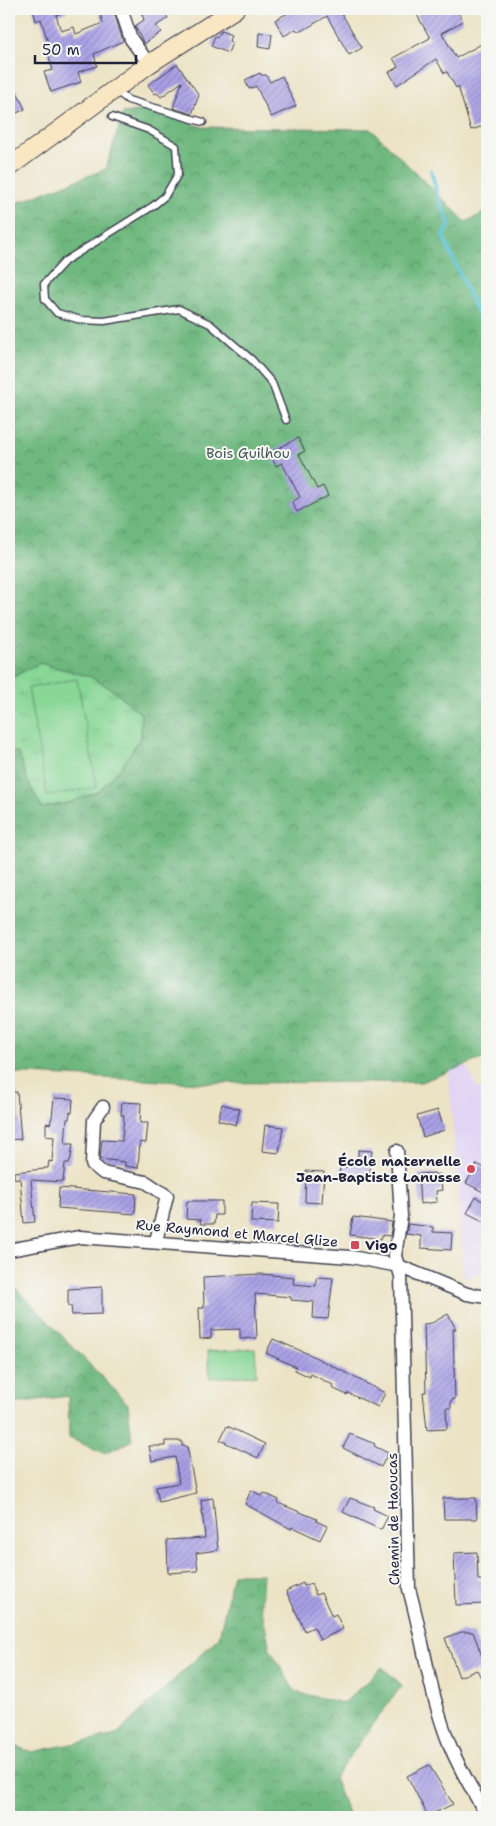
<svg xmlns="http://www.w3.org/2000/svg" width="496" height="1826" viewBox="0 0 496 1826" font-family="'Shantell Sans',sans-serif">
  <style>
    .built { fill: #e1d4f4 }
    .grass { fill: url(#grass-tufts); stroke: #557c68 }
    .forest { fill: url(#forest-crowns); stroke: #486d5d }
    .pitch { fill: #88d796; stroke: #557c68 }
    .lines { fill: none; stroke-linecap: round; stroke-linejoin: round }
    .stream { stroke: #5ac1d7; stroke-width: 4 }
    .building { fill: url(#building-hatch) }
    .lane-casing { stroke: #403f50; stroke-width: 9 }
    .street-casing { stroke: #403f50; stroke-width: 15 }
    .secondary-casing { stroke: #403f50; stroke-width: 20 }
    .lane { stroke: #fff; stroke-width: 6 }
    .street { stroke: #fff; stroke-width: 12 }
    .secondary { stroke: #f9e7c3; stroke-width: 18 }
    .poi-dot { fill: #d1495b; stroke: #f6f6f2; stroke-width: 2 }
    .labels { text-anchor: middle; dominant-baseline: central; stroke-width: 4; stroke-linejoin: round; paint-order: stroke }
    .park-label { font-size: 14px; fill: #415856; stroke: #f6f6f2 }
    .poi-label { font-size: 14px; font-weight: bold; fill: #22223b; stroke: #f6f6f2; text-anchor: end }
    .street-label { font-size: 14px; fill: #22223b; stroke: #f6f6f2 }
  </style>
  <defs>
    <pattern id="grass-tufts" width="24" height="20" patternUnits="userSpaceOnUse" patternTransform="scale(1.25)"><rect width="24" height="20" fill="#88d796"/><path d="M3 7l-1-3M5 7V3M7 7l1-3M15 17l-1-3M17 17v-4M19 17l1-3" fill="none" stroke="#75b882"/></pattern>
    <pattern id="forest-crowns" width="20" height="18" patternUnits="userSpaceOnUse" patternTransform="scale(1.25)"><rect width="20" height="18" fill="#6eb87f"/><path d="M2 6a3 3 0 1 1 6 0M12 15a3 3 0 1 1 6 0" fill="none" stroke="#5a9569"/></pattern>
    <pattern id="building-hatch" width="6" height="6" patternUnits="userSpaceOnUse" patternTransform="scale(1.25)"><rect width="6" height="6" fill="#aaa0e7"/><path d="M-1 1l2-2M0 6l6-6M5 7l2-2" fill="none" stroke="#8a82bc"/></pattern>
  </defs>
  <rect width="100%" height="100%" fill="#f6f6f2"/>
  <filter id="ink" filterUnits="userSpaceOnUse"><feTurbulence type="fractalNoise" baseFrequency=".02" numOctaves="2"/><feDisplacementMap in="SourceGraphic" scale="10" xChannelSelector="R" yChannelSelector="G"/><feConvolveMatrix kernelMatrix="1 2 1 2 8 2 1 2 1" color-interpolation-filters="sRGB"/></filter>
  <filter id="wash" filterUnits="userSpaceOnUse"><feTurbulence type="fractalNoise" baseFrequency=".0096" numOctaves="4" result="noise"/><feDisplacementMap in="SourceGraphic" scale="20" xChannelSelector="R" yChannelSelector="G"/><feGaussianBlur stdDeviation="1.12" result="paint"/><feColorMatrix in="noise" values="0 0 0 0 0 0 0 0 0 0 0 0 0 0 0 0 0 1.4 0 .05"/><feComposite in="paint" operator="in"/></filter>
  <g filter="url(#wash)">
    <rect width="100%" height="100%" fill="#ece3c5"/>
    <path class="built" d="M466,1065L478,1089H487V1271L464,1278L449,1072Z"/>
    <path class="grass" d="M40,663L91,677L113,690L141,714V736L122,766L99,791L71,802L42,808L28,782L19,754L9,750V679Z"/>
    <path class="forest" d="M152,109L202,127L371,129L466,222L487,211V1057L421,1082L200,1083L9,1073V750L19,754L28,782L42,808L71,802L99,791L122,766L141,736V714L113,690L91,677L40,663L9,679V546L13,544L9,516V206L106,169L123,113Z
      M9,1281L128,1404L132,1441L104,1453L69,1438L68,1396L23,1402L9,1406Z
      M233,1574H263L261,1606L270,1649L295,1692L344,1703L382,1667L402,1685L334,1778L349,1817H9V1744L32,1752L116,1735L219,1637Z"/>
    <path class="pitch" d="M77,679L97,787L47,796L28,688Z
      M255,1348L257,1375L210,1378L208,1351Z"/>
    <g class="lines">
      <path class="stream" d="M431,170L437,194L450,225L443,236L476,311L487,325"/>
    </g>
    <g id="blocks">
      <path class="building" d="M33,9H66L67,12L56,15L61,31L74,27L76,34L103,23L98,9H113L123,41L94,54L97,66L78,72L81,82L51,92L44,72L53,70L47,50L50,49L41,19L36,21Z
        M140,9H162L168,18L156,26L161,32L144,44L135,26L144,20Z
        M295,9H339L362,48L349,55L327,16L302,31H298L296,29L284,36L275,20Z
        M428,9H456L463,21L442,33L456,58L487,41V125L471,130L458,86L456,88L447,72L444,73L436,59L397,85L389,72L398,67L393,58L430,38L417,15Z
        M221,31L231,35L229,41L232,43L228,53L211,46L215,36L217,37Z
        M259,33L272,34L270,49L258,47Z
        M177,64L199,95L192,114L173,108L182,82L161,97L157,93L155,94L148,85Z
        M260,73L261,75H266L270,82L282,76L296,106L271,117L256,86L249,89L245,80Z
        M9,75L25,109L9,117Z
        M298,438L305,451L299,454L317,489L323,486L328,496L297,512L292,502L300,497L282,463L276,466L269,453Z
        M17,1092L21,1139L9,1140V1093Z
        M54,1098L73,1099L72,1113L70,1112L69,1119H67L65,1144H73L71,1157L69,1163H65L63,1182L31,1180L35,1222L24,1223L20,1179L14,1178V1172L44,1169V1168H48L49,1161L52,1162L54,1137L46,1136V1123L50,1124L52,1117Z
        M122,1102L141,1103L140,1123H148L146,1143L140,1142L138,1168L125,1166V1162L100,1159L102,1140L122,1141L124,1115H121Z
        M222,1104L240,1109L236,1125L218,1120Z
        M438,1110L444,1130L423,1137L417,1116Z
        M265,1125L283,1127L279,1153L262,1151Z
        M358,1150L372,1151L369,1181L339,1179L340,1167H347L348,1159L358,1160Z
        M477,1164L487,1169V1194L466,1183Z
        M306,1171L324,1172L322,1203L305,1202Z
        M434,1173V1175L440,1174L442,1190L436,1191L437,1202L420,1204L418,1174Z
        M59,1188L136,1194L135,1214L58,1208Z
        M476,1197L487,1204V1223L467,1213Z
        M187,1201H222V1215H215L214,1224H200L201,1220L186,1219Z
        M252,1203L279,1204L278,1223L251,1222Z
        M353,1217L392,1222L390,1236L382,1235L381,1239L350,1235Z
        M408,1224L433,1227V1232L452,1233L451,1250L421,1248V1236L406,1234Z
        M261,1274L294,1277L293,1284L316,1286V1277L333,1278L328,1319L313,1318L314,1302L291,1300V1297L255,1294L257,1338L240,1339V1329L211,1330V1338L200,1339L199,1308H204L203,1277Z
        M102,1287V1314L72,1315L71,1306H68V1289Z
        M448,1314L456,1329H453L455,1399L451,1400V1408H446L447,1429L427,1430L423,1392H426L424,1324L432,1323Z
        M273,1339L311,1355L385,1393L378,1407L348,1393L347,1395L332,1388L333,1385L311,1374L310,1377L295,1370L296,1367L266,1353Z
        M227,1426L265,1444L258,1458L220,1440Z
        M350,1434L375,1444L374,1446L388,1453L381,1467L343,1448Z
        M165,1441H182V1446H187L196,1493L159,1502L156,1487L179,1483L175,1457L152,1461L149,1446H165Z
        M251,1490L262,1496L264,1493L279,1500L278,1503L317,1519L316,1521L327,1526L320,1540L292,1527L291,1529L245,1504Z
        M213,1498L218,1550L196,1553L198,1571L168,1573L167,1540L205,1538L201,1500Z
        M350,1498L374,1507L373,1509L388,1516L381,1530L343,1512Z
        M443,1498H476L477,1519H444Z
        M477,1552L478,1580H487V1604L456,1605L454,1553Z
        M303,1583L304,1586L311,1583L316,1595L321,1593L332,1616L336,1614L343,1629L320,1640L314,1627L305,1631L286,1591Z
        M461,1632H473L483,1659L487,1657V1689L477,1670L459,1677L445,1638Z
        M429,1765L453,1804L428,1816L407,1776Z"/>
    </g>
  </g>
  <g filter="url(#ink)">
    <use href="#blocks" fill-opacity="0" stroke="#403f50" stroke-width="1"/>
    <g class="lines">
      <defs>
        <path id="lane" d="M115,90L128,100L203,122
          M112,117L149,130L176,146L178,174L165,196L153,206L65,261L44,284L45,299L57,313L81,320L104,321L179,309L210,324L252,360L272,383L286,420"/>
        <path id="street" d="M121,9L131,39L149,64
          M103,1107L94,1120L92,1164L103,1173L146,1182L167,1196L156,1241
          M397,1151L401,1216L395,1256L401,1276L409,1589C424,1642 430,1698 451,1748C461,1772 475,1794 487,1816
          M9,1250L80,1237L351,1257L399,1266L467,1294L487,1297"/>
        <path id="secondary" d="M9,167L149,64L235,9"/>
      </defs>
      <use href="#lane" class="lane-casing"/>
      <use href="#street" class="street-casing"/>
      <use href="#secondary" class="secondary-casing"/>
      <use href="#lane" class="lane"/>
      <use href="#street" class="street"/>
      <use href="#secondary" class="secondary"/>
    </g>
  </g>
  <g class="poi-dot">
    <circle cx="471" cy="1169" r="5"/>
    <rect x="350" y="1240" width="10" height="10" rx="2.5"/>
  </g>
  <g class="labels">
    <g class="park-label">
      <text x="248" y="453">Bois Guilhou</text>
    </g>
    <g class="poi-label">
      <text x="461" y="1161">École maternelle<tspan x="461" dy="16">Jean-Baptiste Lanusse</tspan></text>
      <text x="365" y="1245" text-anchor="start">Vigo</text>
    </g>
    <g class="street-label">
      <text transform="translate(237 1233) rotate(5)">Rue Raymond et Marcel Glize</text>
      <text transform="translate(393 1519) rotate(-91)">Chemin de Haoucas</text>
    </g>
  </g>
  <rect width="496" height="1826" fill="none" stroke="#f6f6f2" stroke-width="30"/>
  <path d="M35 55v8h101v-8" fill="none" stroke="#22223b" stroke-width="2.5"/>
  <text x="42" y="55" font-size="15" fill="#22223b" stroke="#f6f6f2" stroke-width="4" paint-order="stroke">50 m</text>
</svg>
